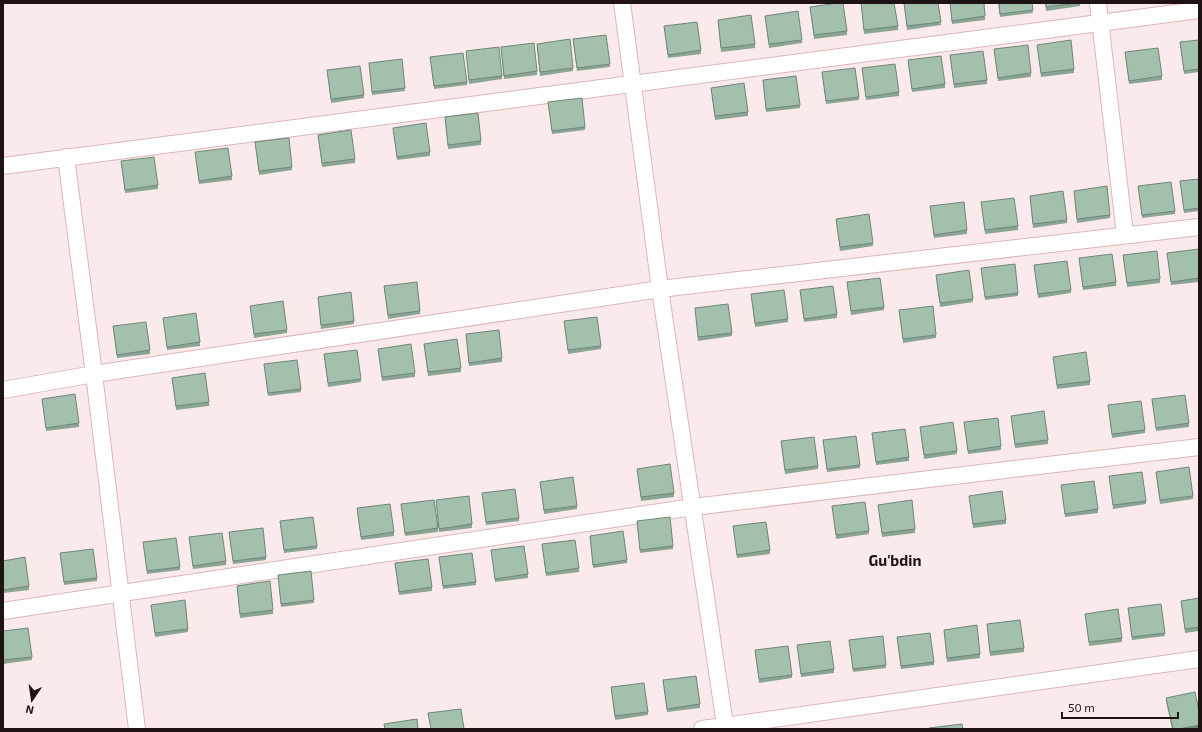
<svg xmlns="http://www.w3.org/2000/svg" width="1202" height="732" viewBox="0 0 1202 732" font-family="'Exo 2',sans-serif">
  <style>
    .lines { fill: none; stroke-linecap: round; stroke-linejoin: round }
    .minor-casing { stroke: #dcb7b9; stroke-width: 18 }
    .minor { stroke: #fff; stroke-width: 16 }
    .wall { fill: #8ba593 }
    .shaded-wall { fill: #718678 }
    .building { fill: #a2c0ab; stroke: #718678 }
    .labels { text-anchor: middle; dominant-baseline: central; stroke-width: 4; stroke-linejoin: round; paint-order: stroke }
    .quarter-label { font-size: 15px; font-weight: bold; fill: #201314; stroke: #faeaeb }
  </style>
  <rect width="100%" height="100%" fill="#faeaeb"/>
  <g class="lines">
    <defs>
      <path id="minor" d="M622,3L660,289L725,725
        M1098,3L1125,235
        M66,157L94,374L137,729
        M3,166L1199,10
        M3,390L94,374L660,289L1199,227
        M3,611L693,507L1199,447
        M702,729L1199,659"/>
    </defs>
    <use href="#minor" class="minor-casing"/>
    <use href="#minor" class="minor"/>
  </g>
  <path class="wall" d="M861,3L898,26V30L864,34Z
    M904,3H938L941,25L907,30Z
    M950,3H984L985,20L952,24Z
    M998,3H1032L1033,13L1000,17Z
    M1045,3H1080V6L1046,11Z
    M810,7L847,31V35L814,39Z
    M765,16L802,40V43L769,48Z
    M718,20L755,44V48L721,52Z
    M664,26L701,50V54L668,58Z
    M573,39L610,64V67L577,71Z
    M1199,40V72L1184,74L1180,42Z
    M537,44L573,68V71L540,76Z
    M1037,45L1074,69V73L1041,77Z
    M501,47L537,71V75L504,79Z
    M994,49L1031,73V77L998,81Z
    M466,51L502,76V79L469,84Z
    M1125,52L1162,76V80L1129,84Z
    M950,55L987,80V84L954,88Z
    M430,57L467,82V85L434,89Z
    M908,60L945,84V88L912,92Z
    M369,63L405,88V91L372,95Z
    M862,68L899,92V96L866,100Z
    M327,70L364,95V98L331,103Z
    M822,72L859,97V100L826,104Z
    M763,80L800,105V108L766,112Z
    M711,88L748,112V116L715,120Z
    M548,102L585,127V130L552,134Z
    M445,117L481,141V145L448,149Z
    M393,128L430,152V156L397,160Z
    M318,135L355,159V163L322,167Z
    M255,142L292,167V170L259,175Z
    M195,152L232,176V180L199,184Z
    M121,161L158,185V189L125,193Z
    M1199,179V211L1184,213L1180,181Z
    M1138,186L1175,211V214L1142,218Z
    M1074,191L1110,215V218L1077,223Z
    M1030,196L1067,220V223L1033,228Z
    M981,202L1018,226V230L985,234Z
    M930,206L967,230V234L934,238Z
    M836,219L873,243V246L840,251Z
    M1199,249V282L1171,285L1167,253Z
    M1123,255L1160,279V283L1127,287Z
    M1079,258L1116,282V286L1083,290Z
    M1034,265L1071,290V293L1038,298Z
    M981,268L1018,293V296L985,300Z
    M936,275L973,299V302L940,307Z
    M847,282L884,307V310L851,315Z
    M384,286L420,311V314L388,319Z
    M800,290L837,314V318L804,322Z
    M751,294L788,319V322L755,327Z
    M318,297L354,321V324L321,329Z
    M250,306L287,330V333L254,338Z
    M695,308L732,333V336L698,341Z
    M899,310L936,335V338L903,343Z
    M163,318L200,342V346L167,350Z
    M564,321L601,346V349L568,354Z
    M113,326L150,350V354L117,358Z
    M466,334L502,358V362L469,366Z
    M424,344L461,368V372L428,376Z
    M378,349L415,373V377L382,381Z
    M324,354L361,379V382L328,387Z
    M1053,357L1090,381V385L1057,389Z
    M264,364L301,389V392L268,396Z
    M172,378L209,402V406L176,410Z
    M42,399L79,423V427L46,431Z
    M1152,399L1189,423V427L1156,431Z
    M1108,405L1145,430V433L1112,438Z
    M1011,416L1048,440V444L1015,448Z
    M964,422L1001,446V450L968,454Z
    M920,427L957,451V454L924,459Z
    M872,433L909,457V461L876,465Z
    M823,440L860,465V468L827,472Z
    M781,441L818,466V469L785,474Z
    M637,469L674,493V497L641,501Z
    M1156,472L1193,496V499L1160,504Z
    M1109,476L1146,501V504L1113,509Z
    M540,482L577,506V509L544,514Z
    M1061,485L1098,509V513L1065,517Z
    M482,493L519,518V521L486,525Z
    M969,496L1006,520V524L973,528Z
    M436,500L472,524V528L439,532Z
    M401,504L438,528V532L405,536Z
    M878,505L915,529V533L882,537Z
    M832,506L869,531V534L836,539Z
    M357,508L394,532V536L361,540Z
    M280,521L317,546V549L284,553Z
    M637,521L673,546V549L640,553Z
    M733,526L770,550V554L737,558Z
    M229,532L266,557V560L233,564Z
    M590,536L627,560V563L593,568Z
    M189,537L226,561V565L193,569Z
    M143,542L180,567V570L147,574Z
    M542,544L579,568V572L546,576Z
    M491,550L528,574V578L495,582Z
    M60,553L97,578V581L64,585Z
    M439,557L476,582V585L443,589Z
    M3,561L29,586V590L3,593Z
    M395,563L432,587V591L399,595Z
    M278,575L314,600V603L281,607Z
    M237,586L273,610V614L240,618Z
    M1199,598V631L1185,633L1181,601Z
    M151,605L188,629V632L155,637Z
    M1128,608L1165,633V636L1132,640Z
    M1085,614L1122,638V642L1089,646Z
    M987,624L1024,648V652L990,656Z
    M944,630L980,654V658L947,662Z
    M3,631L32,657V660L3,664Z
    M897,637L934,662V665L901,669Z
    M849,640L886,665V668L853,672Z
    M797,645L834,669V673L801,677Z
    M755,650L792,675V678L759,683Z
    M663,680L700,704V708L667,712Z
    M611,687L648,712V715L615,720Z
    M1166,698L1199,728L1195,729H1172L1166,701Z"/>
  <path class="shaded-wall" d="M1199,725V728L1195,729H1179Z"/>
  <path class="building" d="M838,3H843L847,31L814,35L810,7Z
    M861,3H894L898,26L864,30Z
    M904,3H938L941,22L907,26Z
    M950,3H984L985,16L952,21Z
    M999,3H1032L1033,10L1000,14Z
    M1046,3H1078L1046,7Z
    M798,11L802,40L769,44L765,16Z
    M751,15L755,44L721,48L718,20Z
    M697,22L701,50L668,55L664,26Z
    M606,35L610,64L577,68L573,39Z
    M570,39L573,68L540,72L537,44Z
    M1071,40L1074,69L1041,73L1037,45Z
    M1199,40V69L1184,71L1180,42Z
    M534,43L537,71L504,76L501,47Z
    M1028,45L1031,73L998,78L994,49Z
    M499,47L502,76L469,80L466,51Z
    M1158,48L1162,76L1129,81L1125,52Z
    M983,51L987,80L954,84L950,55Z
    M463,53L467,82L434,86L430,57Z
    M941,56L945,84L912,89L908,60Z
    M402,59L405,88L372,92L369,63Z
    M895,64L899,92L866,97L862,68Z
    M360,66L364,95L331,99L327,70Z
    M855,68L859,97L826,101L822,72Z
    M796,76L800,105L766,109L763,80Z
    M744,83L748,112L715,116L711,88Z
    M582,98L585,127L552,131L548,102Z
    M478,113L481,141L448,145L445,117Z
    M426,123L430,152L397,157L393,128Z
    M351,130L355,159L322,163L318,135Z
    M289,138L292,167L259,171L255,142Z
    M228,148L232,176L199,181L195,152Z
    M154,157L158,185L125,190L121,161Z
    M1199,179V208L1184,210L1180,181Z
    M1171,182L1175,211L1142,215L1138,186Z
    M1107,186L1110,215L1077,219L1074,191Z
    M1063,191L1067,220L1033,224L1030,196Z
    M1014,198L1018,226L985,230L981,202Z
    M964,202L967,230L934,235L930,206Z
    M869,214L873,243L840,247L836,219Z
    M1199,249V278L1171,282L1167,253Z
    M1157,251L1160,279L1127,283L1123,255Z
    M1112,254L1116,282L1083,287L1079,258Z
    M1067,261L1071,290L1038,294L1034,265Z
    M1015,264L1018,293L985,297L981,268Z
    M969,270L973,299L940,303L936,275Z
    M880,278L884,307L851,311L847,282Z
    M417,282L420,311L388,315L384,286Z
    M833,286L837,314L804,319L800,290Z
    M784,290L788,319L755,323L751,294Z
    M351,292L354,321L321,325L318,297Z
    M283,301L287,330L254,334L250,306Z
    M728,304L732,333L698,337L695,308Z
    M933,306L936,335L903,339L899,310Z
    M196,313L200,342L167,347L163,318Z
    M597,317L601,346L568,350L564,321Z
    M146,322L150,350L117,355L113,326Z
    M499,330L502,358L469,363L466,334Z
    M457,339L461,368L428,372L424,344Z
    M411,344L415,373L382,377L378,349Z
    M357,350L361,379L328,383L324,354Z
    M1086,352L1090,381L1057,385L1053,357Z
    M297,360L301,389L268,393L264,364Z
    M205,373L209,402L176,406L172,378Z
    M75,394L79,423L46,428L42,399Z
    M1185,395L1189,423L1156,428L1152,399Z
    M1141,401L1145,430L1112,434L1108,405Z
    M1044,411L1048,440L1015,444L1011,416Z
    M998,418L1001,446L968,451L964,422Z
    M953,422L957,451L924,455L920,427Z
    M905,429L909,457L876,462L872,433Z
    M856,436L860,465L827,469L823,440Z
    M814,437L818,466L785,470L781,441Z
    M670,464L674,493L641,497L637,469Z
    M1189,467L1193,496L1160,500L1156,472Z
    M1142,472L1146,501L1113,505L1109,476Z
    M573,477L577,506L544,510L540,482Z
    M1094,481L1098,509L1065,514L1061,485Z
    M515,489L519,518L486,522L482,493Z
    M1002,491L1006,520L973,524L969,496Z
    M469,496L472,524L439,529L436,500Z
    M434,500L438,528L405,533L401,504Z
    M912,500L915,529L882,533L878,505Z
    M865,502L869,531L836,535L832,506Z
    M390,504L394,532L361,537L357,508Z
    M313,517L317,546L284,550L280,521Z
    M670,517L673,546L640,550L637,521Z
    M766,522L770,550L737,555L733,526Z
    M263,528L266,557L233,561L229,532Z
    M623,531L627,560L593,565L590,536Z
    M222,533L226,561L193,566L189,537Z
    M176,538L180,567L147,571L143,542Z
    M575,540L579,568L546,573L542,544Z
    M524,546L528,574L495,579L491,550Z
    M93,549L97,578L64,582L60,553Z
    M472,553L476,582L443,586L439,557Z
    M25,557L29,586L3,590V561Z
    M428,559L432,587L399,592L395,563Z
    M311,571L314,600L281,604L278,575Z
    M270,581L273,610L240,614L237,586Z
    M1199,598V627L1185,629L1181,601Z
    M185,600L188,629L155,633L151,605Z
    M1161,604L1165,633L1132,637L1128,608Z
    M1118,609L1122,638L1089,642L1085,614Z
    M1020,620L1024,648L990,652L987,624Z
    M977,625L980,654L947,658L944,630Z
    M28,628L32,657L3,660V631Z
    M930,633L934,662L901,666L897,637Z
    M883,636L886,665L853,669L849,640Z
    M830,641L834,669L801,674L797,645Z
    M788,646L792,675L759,679L755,650Z
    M696,676L700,704L667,709L663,680Z
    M644,683L648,712L615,716L611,687Z
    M1195,692L1199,711V725L1179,729H1173L1166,698Z
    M461,709L464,729H431L428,713Z
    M417,719L418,729H385L384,724Z
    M962,724L963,729H929V728Z"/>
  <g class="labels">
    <g class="quarter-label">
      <text x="895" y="560">Gu'bdin</text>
    </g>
  </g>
  <rect width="1202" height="732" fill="none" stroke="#201314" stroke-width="8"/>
  <g transform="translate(32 700) rotate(193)" stroke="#faeaeb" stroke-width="3" paint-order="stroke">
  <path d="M0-3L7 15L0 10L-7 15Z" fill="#201314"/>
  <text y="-6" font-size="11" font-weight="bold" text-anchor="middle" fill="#201314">N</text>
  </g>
  <path d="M1062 712v6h116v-6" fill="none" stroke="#201314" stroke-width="2"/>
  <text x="1068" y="712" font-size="12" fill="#201314" stroke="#faeaeb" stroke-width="3" paint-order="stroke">50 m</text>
</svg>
